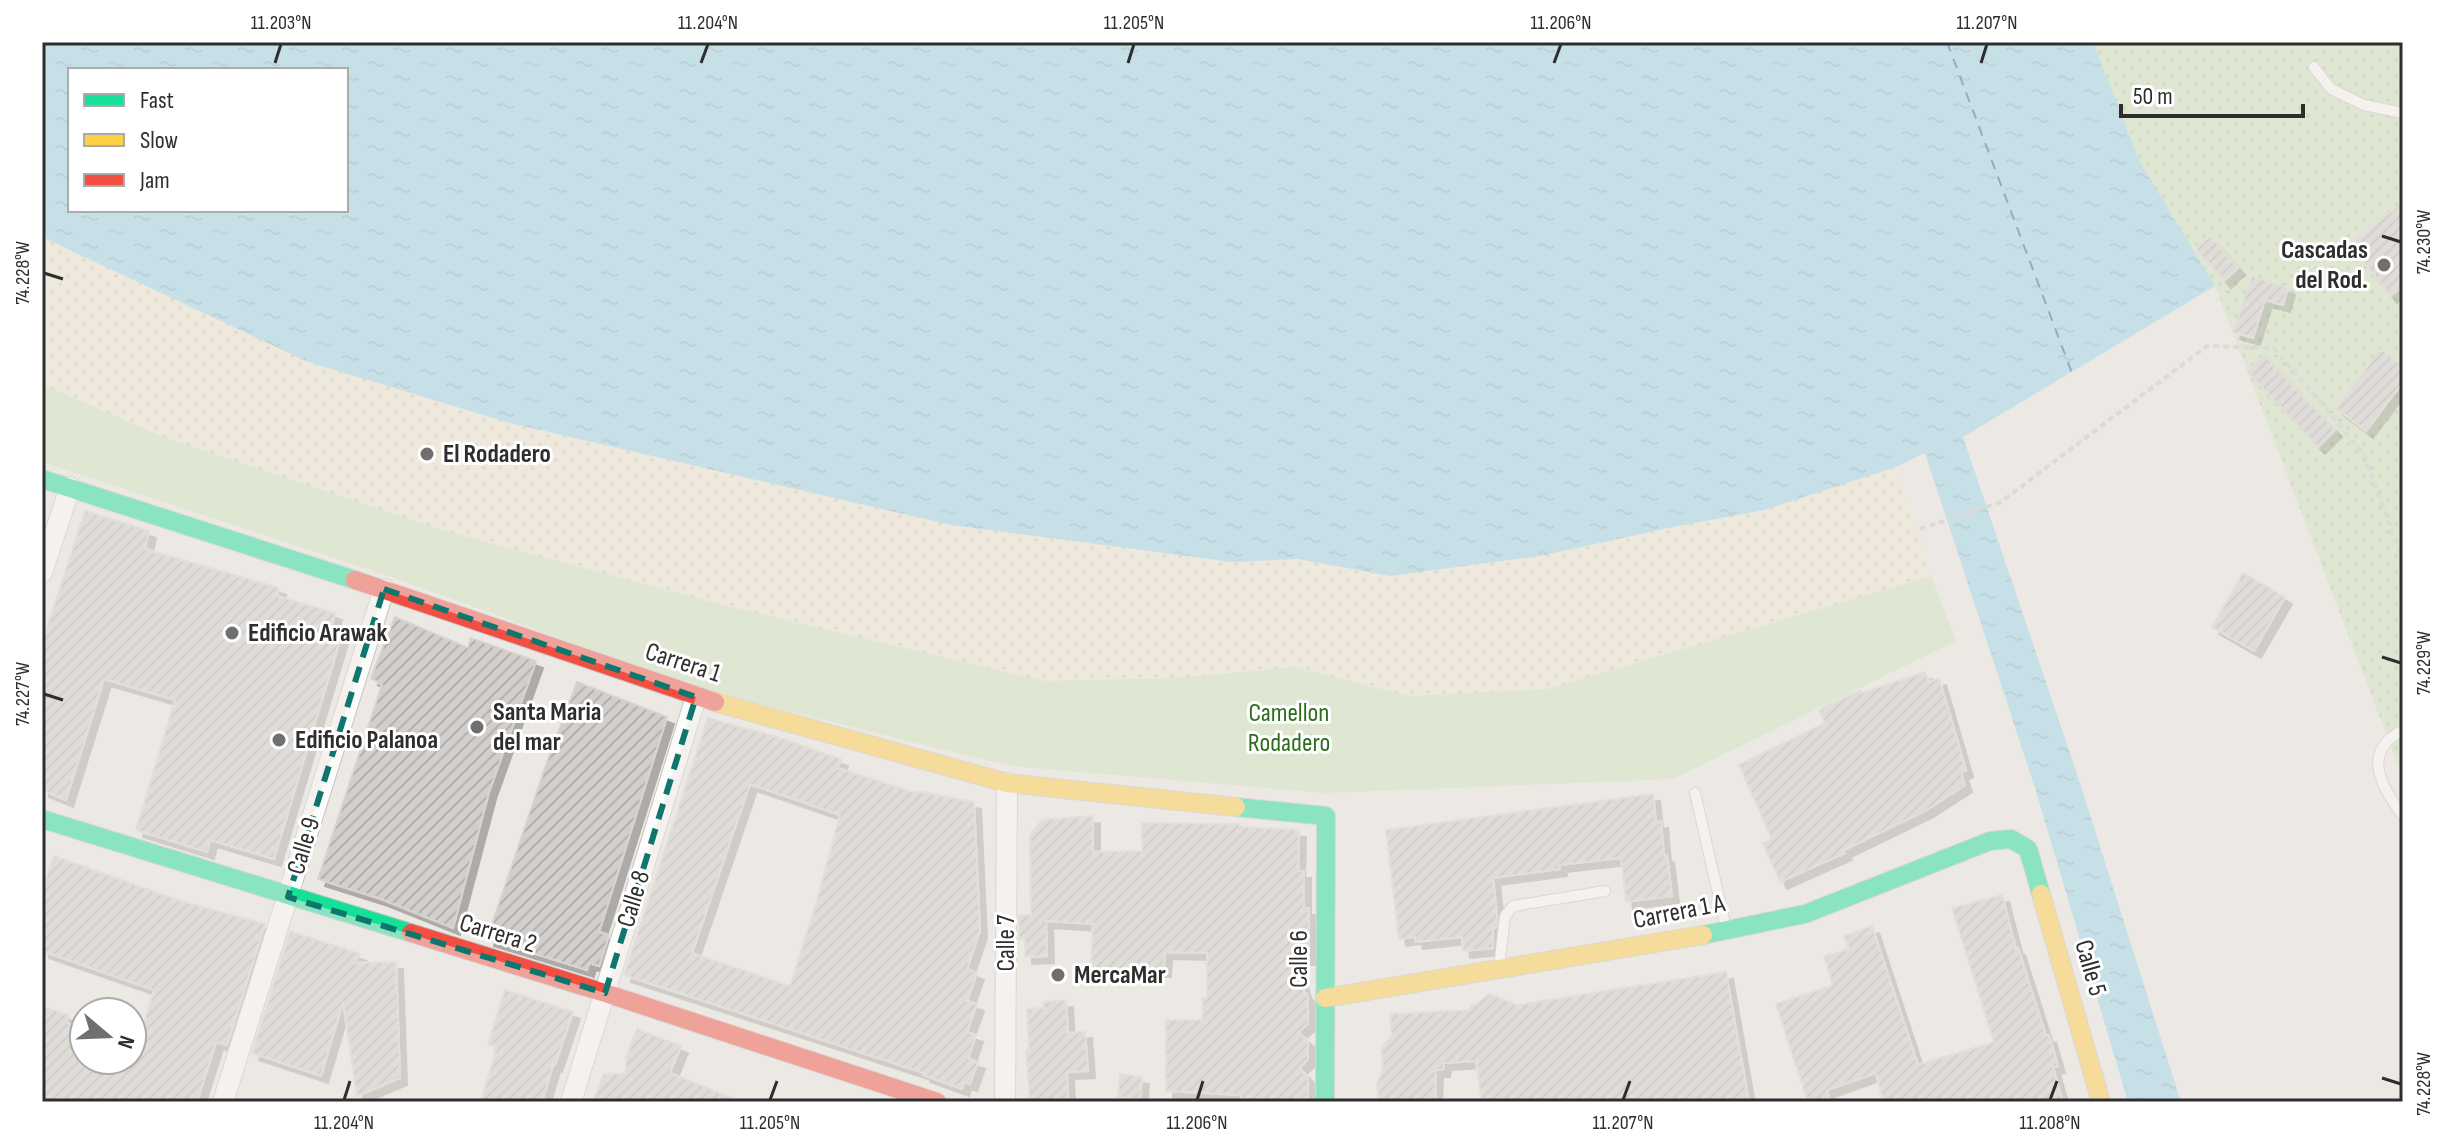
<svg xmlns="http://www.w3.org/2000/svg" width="2445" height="1144" viewBox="0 0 2445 1144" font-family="'Sofia Sans Condensed',sans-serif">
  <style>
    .grass { fill: url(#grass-dots) }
    .sand { fill: url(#sand-dots) }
    .park { fill: #cee6be }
    .water { fill: url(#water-ripples); fill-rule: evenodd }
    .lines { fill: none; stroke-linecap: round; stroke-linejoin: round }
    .ferry { stroke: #0d6fa3; stroke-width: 2; stroke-dasharray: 10 8; stroke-linecap: butt }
    .building { fill: url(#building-hatch); stroke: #d7d4d0; stroke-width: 2; fill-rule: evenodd; filter: url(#shadow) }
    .lane-casing { stroke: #c5c4c5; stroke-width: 12 }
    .street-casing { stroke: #c5c4c5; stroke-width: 22 }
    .fast-casing { stroke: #c5c4c5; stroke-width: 20 }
    .slow-casing { stroke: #c5c4c5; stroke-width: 20 }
    .jam-casing { stroke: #c5c4c5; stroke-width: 20 }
    .path { stroke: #c9c9c8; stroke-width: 4; stroke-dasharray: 6 4; stroke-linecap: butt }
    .lane { stroke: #fcfcfb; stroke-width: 10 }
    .street { stroke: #fcfcfb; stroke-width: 20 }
    .fast { stroke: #16e098; stroke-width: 18 }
    .slow { stroke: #ffcf43; stroke-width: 18 }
    .jam { stroke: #f24e42; stroke-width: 18 }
    .marked { fill: none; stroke: #0f766e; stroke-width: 6; stroke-dasharray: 16 10; stroke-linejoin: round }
    .ticks { fill: none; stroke: #2e2e2e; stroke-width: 3 }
    .poi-dot { fill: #706f6e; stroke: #fff; stroke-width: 3 }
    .labels { text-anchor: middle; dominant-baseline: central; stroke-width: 6; stroke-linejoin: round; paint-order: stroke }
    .poi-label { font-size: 26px; font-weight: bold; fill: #2e2e2e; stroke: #fff; text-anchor: start }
    .street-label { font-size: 26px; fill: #2e2e2e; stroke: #fff }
    .park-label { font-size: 26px; fill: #2c6e1b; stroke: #fff }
    .neatline { fill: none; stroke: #2e2e2e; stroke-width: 3 }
    .ticks-label { font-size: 20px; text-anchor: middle; fill: #2e2e2e }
  </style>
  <defs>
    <pattern id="grass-dots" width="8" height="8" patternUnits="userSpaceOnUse" patternTransform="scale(2)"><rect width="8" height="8" fill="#cee6be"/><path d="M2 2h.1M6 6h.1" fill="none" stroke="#b1c6a4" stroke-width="1.8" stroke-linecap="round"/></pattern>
    <pattern id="sand-dots" width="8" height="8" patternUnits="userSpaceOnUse" patternTransform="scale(2)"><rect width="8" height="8" fill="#f0ead3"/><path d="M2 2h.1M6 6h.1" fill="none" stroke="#cec9b5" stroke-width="1.8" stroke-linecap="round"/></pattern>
    <pattern id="water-ripples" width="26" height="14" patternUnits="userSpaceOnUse" patternTransform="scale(2)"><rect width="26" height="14" fill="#99d6ec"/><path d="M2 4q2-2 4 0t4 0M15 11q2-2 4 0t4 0" fill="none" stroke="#84b8cb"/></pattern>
    <pattern id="building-hatch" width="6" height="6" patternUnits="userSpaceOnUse" patternTransform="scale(2)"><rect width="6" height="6" fill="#d1cecb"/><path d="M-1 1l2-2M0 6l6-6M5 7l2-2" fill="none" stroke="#b4b1af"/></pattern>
    <filter id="shadow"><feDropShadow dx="7" dy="7" stdDeviation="0" flood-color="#0004"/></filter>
  </defs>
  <rect width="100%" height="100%" fill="#ece8e4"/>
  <path class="grass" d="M2093,42H2403V778L2215,286L2140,162Z"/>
  <path class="sand" d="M42,237L308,362L510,423L951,525L1232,562L1298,559L1390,576L1540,556L1668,528L1764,510L1896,467L1931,576L1547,689L1409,696L1295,667L1177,678L1045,681L727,606L449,532L171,440L42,384Z"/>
  <path class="park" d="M42,384L171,440L449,532L727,606L1045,681L1177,678L1295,667L1409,696L1547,689L1931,576L1956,641L1673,779L1325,793L1022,767L989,761L702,690L389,576L42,462Z"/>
  <path class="water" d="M42,42H2093L2140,162L2215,286L1963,437L2078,777L2181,1102H2128L2035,788L1925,453L1896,467L1764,510L1668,528L1540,556L1390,576L1298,559L1232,562L951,525L510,423L308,362L42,237ZM70,70H346V210H70Z"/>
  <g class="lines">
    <path class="ferry" d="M1947,42L2072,373"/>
  </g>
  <path class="building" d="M2403,202V286L2390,296L2350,244Z
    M2210,236L2238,268L2224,281L2196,249Z
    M2252,276L2288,288L2283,305L2265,300L2253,338L2233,332Z
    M2381,349L2403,366V382L2366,431L2336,408Z
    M2264,355L2335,430L2318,447L2247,371Z
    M85,511L149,531L145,549L279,588L277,596L335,613L329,634L341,637L274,859L210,840L207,852L136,830L175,700L104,679L66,800L42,790V643Z
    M2243,573L2285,597L2254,651L2212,627Z
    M395,617L468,648L471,638L536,661L489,792L453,928L381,899L318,879L382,685L371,678Z
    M1925,672L1929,682L1939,678L1966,770L1961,773L1965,785L1925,811L1844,850L1845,853L1780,882L1763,843L1772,839L1739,765L1825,723L1819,710L1860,690L1861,693Z
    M577,682L667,717L599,932L609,935L599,966L589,963L587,970L487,939L547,762Z
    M708,718L780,738L841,759L838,768L916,793L917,791L974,802L980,931L967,969L977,973L967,1001L977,1004L967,1032L976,1035L968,1059L978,1062L970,1084L964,1082L962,1089L923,1075L924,1073L624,975ZM750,784L840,815L816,904L790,986L692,953Z
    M1653,794L1656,822L1661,821L1664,856L1667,855L1672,896L1626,902L1621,858L1559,865L1560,869L1493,878L1497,915L1496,928H1493V948L1463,951L1462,937L1416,942L1415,937L1399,939L1386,830Z
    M1093,816V852L1142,851V823L1239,824L1240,827L1299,830L1298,871H1304V908H1309L1308,958H1295L1304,991L1308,996V1024L1298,1032L1308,1041V1059L1299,1068L1308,1077V1097L1289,1102H1241V1095L1166,1091V1020H1202L1203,998H1207V953L1165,952L1164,970L1091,968L1093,924L1046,921L1047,956L1025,957V939H1019V915H1031L1030,835L1042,820Z
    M54,856L181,901L265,924L227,1045L216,1042L197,1102H42V1007L69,1015L66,1023L84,1029V1060H133L154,990L42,951V890Z
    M2002,895L2016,949L2018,948L2046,1036L2049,1035L2058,1066L2053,1067L2063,1102H1883L1876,1073L1827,1090L1830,1102H1808L1776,1004L1833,985L1824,957L1849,949L1844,936L1872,926L1918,1065L1994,1042L1952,908Z
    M290,931L360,954L354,963L396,962L400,1078L357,1096L343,1002L321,1076L252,1053Z
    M1726,972L1749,1102H1482L1476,1061L1444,1063L1443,1070H1436L1435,1102H1379L1377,1084L1383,1069L1381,1048L1392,1036L1390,1014L1471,1010V1005L1477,1004L1489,994L1517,1005Z
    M505,990L573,1012L555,1065H553L542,1102H481L497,1047L488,1044Z
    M1066,1000L1068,1033L1085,1031L1088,1071L1067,1072L1068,1099L1030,1102L1026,1050H1029L1027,1009L1044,1008V1002Z
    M637,1029L681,1046L670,1073L742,1102H593L604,1074H626V1058Z
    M1120,1074L1142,1077L1140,1099L1118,1097Z"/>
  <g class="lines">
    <defs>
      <path id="lane" d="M2314,67L2331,89L2364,105L2403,113
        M2403,730C2359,753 2383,788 2403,816
        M1695,793L1726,928
        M1499,967L1505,916L1513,906L1605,891"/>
      <path id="street" d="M42,573L70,487
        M223,1102L384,589
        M571,1102L696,697
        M1005,1102L1007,783"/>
      <path id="fast" d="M42,479L355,580
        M1236,807L1326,816L1325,1102
        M42,819L411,933
        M1703,935L1805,914L1990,841L2011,839L2028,849L2041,894"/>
      <path id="slow" d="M715,702L1007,783L1236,807
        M2041,894L2101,1102
        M1325,998L1703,935"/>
      <path id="jam" d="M355,580L715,702
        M411,933L605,993L937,1102"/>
    </defs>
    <use href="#lane" class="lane-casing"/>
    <use href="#street" class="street-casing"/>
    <use href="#fast" class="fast-casing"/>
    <use href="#slow" class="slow-casing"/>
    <use href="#jam" class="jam-casing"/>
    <path class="path" d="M1920,529L2001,502L2207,346L2274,348L2363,453L2403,560"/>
    <use href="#lane" class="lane"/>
    <use href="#street" class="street"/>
    <use href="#fast" class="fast"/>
    <use href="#slow" class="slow"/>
    <use href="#jam" class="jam"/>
  </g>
  <path d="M0 0H2445V1144H0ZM384,589L696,697L605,993L288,897Z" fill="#ece8e4" fill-opacity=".55" fill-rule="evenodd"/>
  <path class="marked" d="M384,589L696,697L605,993L288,897Z"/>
  <path class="ticks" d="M275,63L281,44M701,63L708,44M1128,63L1134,44M1554,63L1561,44M1981,63L1987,44M2382,236L2401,242M44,273L63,279M2382,657L2401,663M44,694L63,700M2382,1078L2401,1084M344,1100L350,1081M770,1100L777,1081M1197,1100L1203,1081M1623,1100L1630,1081M2050,1100L2057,1081"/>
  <g class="poi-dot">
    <circle cx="2384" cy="265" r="8"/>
    <circle cx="427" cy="454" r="8"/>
    <circle cx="232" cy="633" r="8"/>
    <circle cx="477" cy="727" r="8"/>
    <circle cx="279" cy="740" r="8"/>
    <circle cx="1058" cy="975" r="8"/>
  </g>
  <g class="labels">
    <g class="poi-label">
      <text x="2368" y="250" text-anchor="end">Cascadas<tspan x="2368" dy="30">del Rod.</tspan></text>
      <text x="443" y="454">El Rodadero</text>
      <text x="248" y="633">Edificio Arawak</text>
      <text x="493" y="712">Santa Maria<tspan x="493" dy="30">del mar</tspan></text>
      <text x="295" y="740">Edificio Palanoa</text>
      <text x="1074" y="975">MercaMar</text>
    </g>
    <g class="street-label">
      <text transform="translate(683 663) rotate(18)">Carrera 1</text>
      <text transform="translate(304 846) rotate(-73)">Calle 9</text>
      <text transform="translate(634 899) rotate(-73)">Calle 8</text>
      <text transform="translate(1679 912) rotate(-11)">Carrera 1 A</text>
      <text transform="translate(498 934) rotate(17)">Carrera 2</text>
      <text transform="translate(1006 943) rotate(-90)">Calle 7</text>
      <text transform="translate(1299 959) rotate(-90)">Calle 6</text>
      <text transform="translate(2090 968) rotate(74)">Calle 5</text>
    </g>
    <g class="park-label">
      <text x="1289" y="713">Camellon<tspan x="1289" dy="30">Rodadero</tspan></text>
    </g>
  </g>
  <rect width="2445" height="1144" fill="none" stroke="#ffffff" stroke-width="88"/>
  <rect x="68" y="68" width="280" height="144" fill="#ffffff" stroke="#ababab" stroke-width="2"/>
  <rect x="84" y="94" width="40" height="12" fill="#16e098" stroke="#ababab" stroke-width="2"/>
  <text x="140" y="108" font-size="24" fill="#2e2e2e">Fast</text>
  <rect x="84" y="134" width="40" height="12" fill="#ffcf43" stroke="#ababab" stroke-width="2"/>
  <text x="140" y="148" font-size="24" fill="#2e2e2e">Slow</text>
  <rect x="84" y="174" width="40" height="12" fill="#f24e42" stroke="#ababab" stroke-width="2"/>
  <text x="140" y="188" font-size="24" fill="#2e2e2e">Jam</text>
  <g transform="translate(108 1036) rotate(109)"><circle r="38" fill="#ffffff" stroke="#ababab" stroke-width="2"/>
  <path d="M0-6L14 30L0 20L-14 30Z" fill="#706f6e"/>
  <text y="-12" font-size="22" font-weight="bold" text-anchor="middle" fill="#2e2e2e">N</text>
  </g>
  <path d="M2121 104v12h182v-12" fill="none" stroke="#2e2e2e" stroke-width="4"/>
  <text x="2133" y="104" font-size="24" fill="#2e2e2e" stroke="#ffffff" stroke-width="6" paint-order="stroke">50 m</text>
  <rect x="44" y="44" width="2357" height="1056" class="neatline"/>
  <g class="ticks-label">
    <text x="281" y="29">11.203°N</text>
    <text x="708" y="29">11.204°N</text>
    <text x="1134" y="29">11.205°N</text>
    <text x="1561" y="29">11.206°N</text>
    <text x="1987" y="29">11.207°N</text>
    <text transform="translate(2423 242) rotate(-90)" y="7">74.230°W</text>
    <text transform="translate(22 273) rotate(-90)" y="7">74.228°W</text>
    <text transform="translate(2423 663) rotate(-90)" y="7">74.229°W</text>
    <text transform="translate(22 694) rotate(-90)" y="7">74.227°W</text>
    <text transform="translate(2423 1084) rotate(-90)" y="7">74.228°W</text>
    <text x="344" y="1129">11.204°N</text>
    <text x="770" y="1129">11.205°N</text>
    <text x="1197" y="1129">11.206°N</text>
    <text x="1623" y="1129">11.207°N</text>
    <text x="2050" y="1129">11.208°N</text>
  </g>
</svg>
